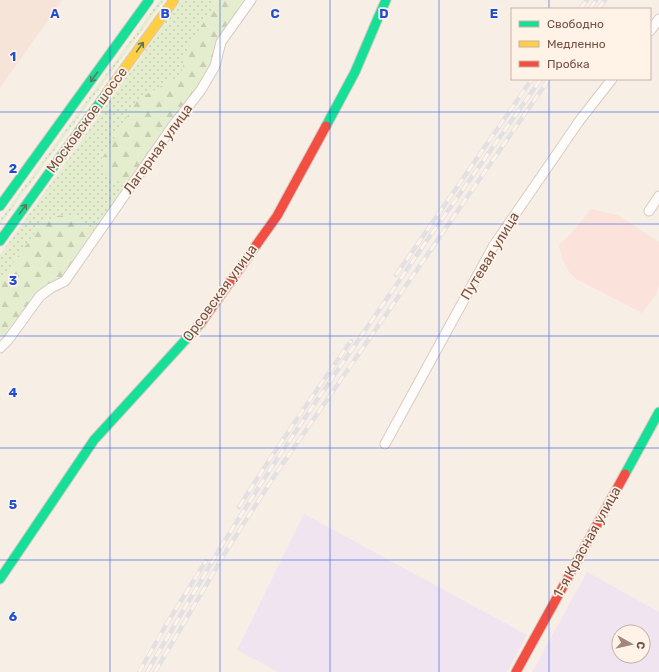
<svg xmlns="http://www.w3.org/2000/svg" width="659" height="672" viewBox="0 0 659 672" font-family="Rubik,sans-serif">
  <style>
    .residential { fill: #f5e4d7 }
    .commercial { fill: #fbe3db }
    .education { fill: #f0e4f1; fill-rule: evenodd }
    .grass { fill: url(#grass-dots) }
    .forest { fill: url(#forest-firs) }
    .lines { fill: none; stroke-linecap: round; stroke-linejoin: round }
    .street-casing { stroke: #d8cbc4; stroke-width: 11 }
    .fast-casing { stroke: #d7c9c3; stroke-width: 11 }
    .slow-casing { stroke: #d7c9c3; stroke-width: 11 }
    .jam-casing { stroke: #d7c9c3; stroke-width: 11 }
    .street { stroke: #fefcfb; stroke-width: 9 }
    .fast { stroke: #16e098; stroke-width: 9 }
    .slow { stroke: #ffcf43; stroke-width: 9 }
    .jam { stroke: #f24e42; stroke-width: 9 }
    .rail-casing { stroke: #e3e0e3; stroke-width: 4.5 }
    .rail { stroke: #fff3e7; stroke-width: 3; stroke-dasharray: 9; stroke-linecap: butt }
    .oneway { stroke: #597b5e }
    .grid { fill: none; stroke: #1d4ed8; stroke-width: 1; stroke-opacity: 0.55 }
    .labels { text-anchor: middle; dominant-baseline: central; stroke-width: 3.5; stroke-linejoin: round; paint-order: stroke }
    .street-label { font-size: 14px; fill: #765045; stroke: #fff3e7 }
    .grid-label { font-size: 13px; text-anchor: middle; font-weight: bold; fill: #1d4ed8; stroke: #fff3e7; stroke-width: 3.5; stroke-linejoin: round; paint-order: stroke }
  </style>
  <defs>
    <pattern id="grass-dots" width="8" height="8" patternUnits="userSpaceOnUse"><rect width="8" height="8" fill="#e5edcf"/><path d="M2 2h.1M6 6h.1" fill="none" stroke="#c8cdb3" stroke-width="1.8" stroke-linecap="round"/></pattern>
    <pattern id="forest-firs" width="22" height="20" patternUnits="userSpaceOnUse"><rect width="22" height="20" fill="#e5edcf"/><path d="M5 1l3.5 6h-7zM16 11l3.5 6h-7z" fill="#c8cdb3"/></pattern>
  </defs>
  <rect width="100%" height="100%" fill="#f7eee6"/>
  <path class="residential" d="M0,0H62L0,88Z"/>
  <path class="commercial" d="M591,209L618,215L659,242V284L657,289V293L642,313L576,279L567,269L562,258L559,246L576,228Z"/>
  <path class="education" d="M304,514L527,635L507,672H278L237,650Z
    M587,572L659,612V672H532ZM619,632H643V656H619Z"/>
  <path class="grass" d="M160,0H164L0,225V220Z
    M181,0H251L65,281L0,334V255Z"/>
  <path class="forest" d="M217,0H251L221,42L215,66L130,188L106,175L101,160L138,99L181,75L186,52Z
    M69,215L80,218L90,227L96,236L65,281L51,288L8,340L0,334V281L42,223L56,216Z"/>
  <g class="lines">
    <defs>
      <path id="street" d="M650,31L659,19
        M649,211L659,196
        M0,348L8,340L40,296L51,288L65,281L172,127L201,90L215,66L221,42L251,0
        M385,444L494,245L580,120L612,79"/>
      <path id="fast" d="M326,126L355,72L378,18L386,0
        M0,206L149,0
        M0,241L106,94
        M625,474L659,412
        M0,579L94,440L200,324"/>
      <path id="slow" d="M106,94L174,0"/>
      <path id="jam" d="M200,324L277,216L326,126
        M516,672L625,474"/>
    </defs>
    <use href="#street" class="street-casing"/>
    <use href="#fast" class="fast-casing"/>
    <use href="#slow" class="slow-casing"/>
    <use href="#jam" class="jam-casing"/>
    <use href="#street" class="street"/>
    <use href="#fast" class="fast"/>
    <use href="#slow" class="slow"/>
    <use href="#jam" class="jam"/>
    <defs>
      <path id="rail" d="M580,9L587,0
        M590,9L596,0
        M598,9L605,0
        M396,275L532,79
        M239,507C275,450 313,395 351,341
        M139,672L169,620L206,561
        M147,672L222,545L271,468L315,403L430,236L541,79
        M155,672L228,548L277,472L549,79"/>
    </defs>
    <use href="#rail" class="rail-casing"/>
    <use href="#rail" class="rail"/>
  </g>
  <defs><path id="oneway-shaft" d="M-6 0H5M1.5-3L5.5 0L1.5 3" fill="none" stroke-width="1.6" stroke-linecap="round" stroke-linejoin="round"/></defs>
  <g class="oneway">
    <use href="#oneway-shaft" transform="translate(140 47) rotate(-54)"/>
    <use href="#oneway-shaft" transform="translate(94 77) rotate(126)"/>
    <use href="#oneway-shaft" transform="translate(23 209) rotate(-54)"/>
  </g>
  <path class="grid" d="M110,0V672M220,0V672M330,0V672M439,0V672M549,0V9M549,79V672M0,112H659M0,224H659M0,336H659M0,448H659M0,560H659"/>
  <g class="labels">
    <g class="street-label">
      <text transform="translate(87 120) rotate(-54)">Московское шоссе</text>
      <text transform="translate(158 149) rotate(-54)">Лагерная улица</text>
      <text transform="translate(490 256) rotate(-59)">Путевая улица</text>
      <text transform="translate(220 293) rotate(-54)">Орсовская улица</text>
      <text transform="translate(587 542) rotate(-61)">1-я Красная улица</text>
    </g>
  </g>
  <g class="grid-label">
    <text x="55" y="18">A</text>
    <text x="165" y="18">B</text>
    <text x="275" y="18">C</text>
    <text x="384" y="18">D</text>
    <text x="494" y="18">E</text>
    <text x="13" y="61">1</text>
    <text x="13" y="173">2</text>
    <text x="13" y="285">3</text>
    <text x="13" y="397">4</text>
    <text x="13" y="509">5</text>
    <text x="13" y="621">6</text>
  </g>
  <rect x="511" y="8" width="140" height="72" fill="#fff3e7" stroke="#c8b2a6"/>
  <rect x="519" y="21" width="20" height="6" fill="#16e098" stroke="#c8b2a6"/>
  <text x="547" y="28" font-size="12" fill="#765045">Свободно</text>
  <rect x="519" y="41" width="20" height="6" fill="#ffcf43" stroke="#c8b2a6"/>
  <text x="547" y="48" font-size="12" fill="#765045">Медленно</text>
  <rect x="519" y="61" width="20" height="6" fill="#f24e42" stroke="#c8b2a6"/>
  <text x="547" y="68" font-size="12" fill="#765045">Пробка</text>
  <g transform="translate(631 644) rotate(98)"><circle r="19" fill="#fff3e7" stroke="#c8b2a6"/>
  <path d="M0-3L7 15L0 10L-7 15Z" fill="#a3877d"/>
  <text y="-6" font-size="11" font-weight="bold" text-anchor="middle" fill="#765045">С</text>
  </g>
</svg>
